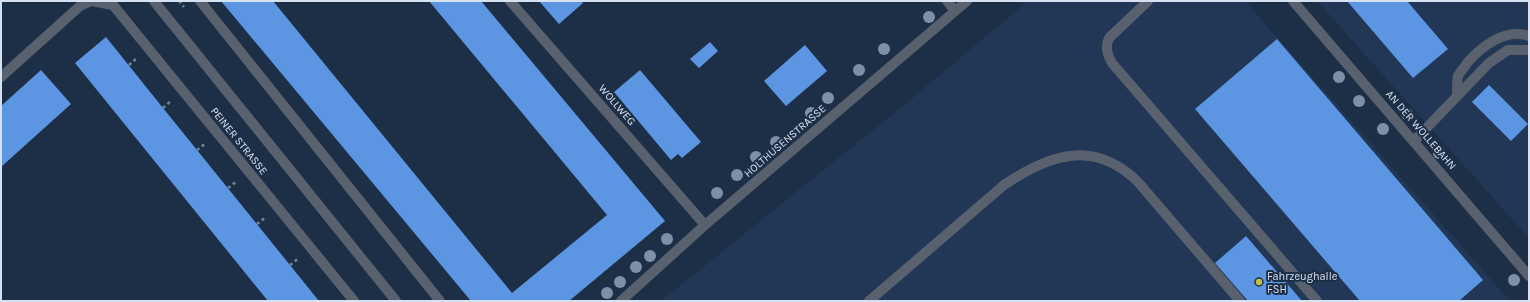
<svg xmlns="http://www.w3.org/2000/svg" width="1530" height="302" viewBox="0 0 1530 302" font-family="Karla,sans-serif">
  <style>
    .built { fill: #213755 }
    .building { fill: #5c96e3 }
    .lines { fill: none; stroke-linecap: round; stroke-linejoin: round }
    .path { stroke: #768599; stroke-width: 2.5; stroke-dasharray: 3 3; stroke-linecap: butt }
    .minor { stroke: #58616d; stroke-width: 10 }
    .tree { fill: #7f90a6 }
    .poi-dot { fill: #c4bc3e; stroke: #1d2f47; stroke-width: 1.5 }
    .labels { text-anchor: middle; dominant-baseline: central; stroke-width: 4; stroke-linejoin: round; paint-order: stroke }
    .street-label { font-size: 11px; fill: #d6e1f1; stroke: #1d2f47 }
    .poi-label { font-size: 11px; fill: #d6e1f1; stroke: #1d2f47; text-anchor: start }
  </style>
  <rect width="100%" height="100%" fill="#1d2f47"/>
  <path class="built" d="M1028,1H1245L1510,301H661L898,110Z
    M1317,1H1529V238Z"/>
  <path class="building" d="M221,1H273L512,293L607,215L429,1H481L665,221L569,301H471Z
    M539,1H581L583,3L559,24Z
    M1347,1H1407L1448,49L1413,78Z
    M106,37L163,108L319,301H268L75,63Z
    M1277,39L1483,280L1459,301H1360L1195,109Z
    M710,42L718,51L699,68L690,59Z
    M805,45L827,71L786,106L764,81Z
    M41,70L71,104L1,167V106Z
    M640,70L701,142L682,158L678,154L671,160L614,92Z
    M1489,85L1528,124L1511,141L1472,102Z
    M1246,236L1302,301H1248L1215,263Z"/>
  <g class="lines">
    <path class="path" d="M179,1L184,7
      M129,65L137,58
      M163,108L172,100
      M197,150L206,143
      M228,188L237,181
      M257,224L266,217
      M290,265L299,258"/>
    <path class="minor" d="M154,1L396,301
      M200,1L440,301
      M510,1L705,225
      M947,1L955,11
      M1148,1L1109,38C1105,47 1107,54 1112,63L1317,301
      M1293,1L1529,276
      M1,77L80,6L91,1L113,5L354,301
      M1457,95C1457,89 1457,81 1458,76C1460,72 1465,67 1467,63C1482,46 1505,28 1529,36
      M1414,141L1489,63L1508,50H1529
      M621,301L705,225L967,1
      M869,301L1004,185C1050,154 1094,139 1138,182L1240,301"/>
  </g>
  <g class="tree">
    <circle cx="929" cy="17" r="6"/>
    <circle cx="884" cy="49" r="6"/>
    <circle cx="859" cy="70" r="6"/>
    <circle cx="1339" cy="77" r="6"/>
    <circle cx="828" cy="98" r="6"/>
    <circle cx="1359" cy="101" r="6"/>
    <circle cx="811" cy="113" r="6"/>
    <circle cx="1407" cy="114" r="6"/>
    <circle cx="1383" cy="129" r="6"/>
    <circle cx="776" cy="142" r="6"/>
    <circle cx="1439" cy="153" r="6"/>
    <circle cx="756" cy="157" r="6"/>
    <circle cx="737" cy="175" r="6"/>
    <circle cx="717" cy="193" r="6"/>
    <circle cx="667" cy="239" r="6"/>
    <circle cx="650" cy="256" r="6"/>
    <circle cx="636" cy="267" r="6"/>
    <circle cx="1514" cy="280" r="6"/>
    <circle cx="620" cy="282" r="6"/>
    <circle cx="607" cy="293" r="6"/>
  </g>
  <circle class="poi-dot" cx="1259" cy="282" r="4"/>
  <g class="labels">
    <g class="street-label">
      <text transform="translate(617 105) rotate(49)">WOLLWEG</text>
      <text transform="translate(1421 130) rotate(49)">AN DER WOLLEBAHN</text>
      <text transform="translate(239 141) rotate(51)">PEINER STRASSE</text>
      <text transform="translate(785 141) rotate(-41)">HOLTHUSENSTRASSE</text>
    </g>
    <g class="poi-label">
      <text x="1267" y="276">Fahrzeughalle<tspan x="1267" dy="13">FSH</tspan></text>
    </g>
  </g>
  <rect width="1530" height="302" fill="none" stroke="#d6e1f1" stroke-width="4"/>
</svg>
